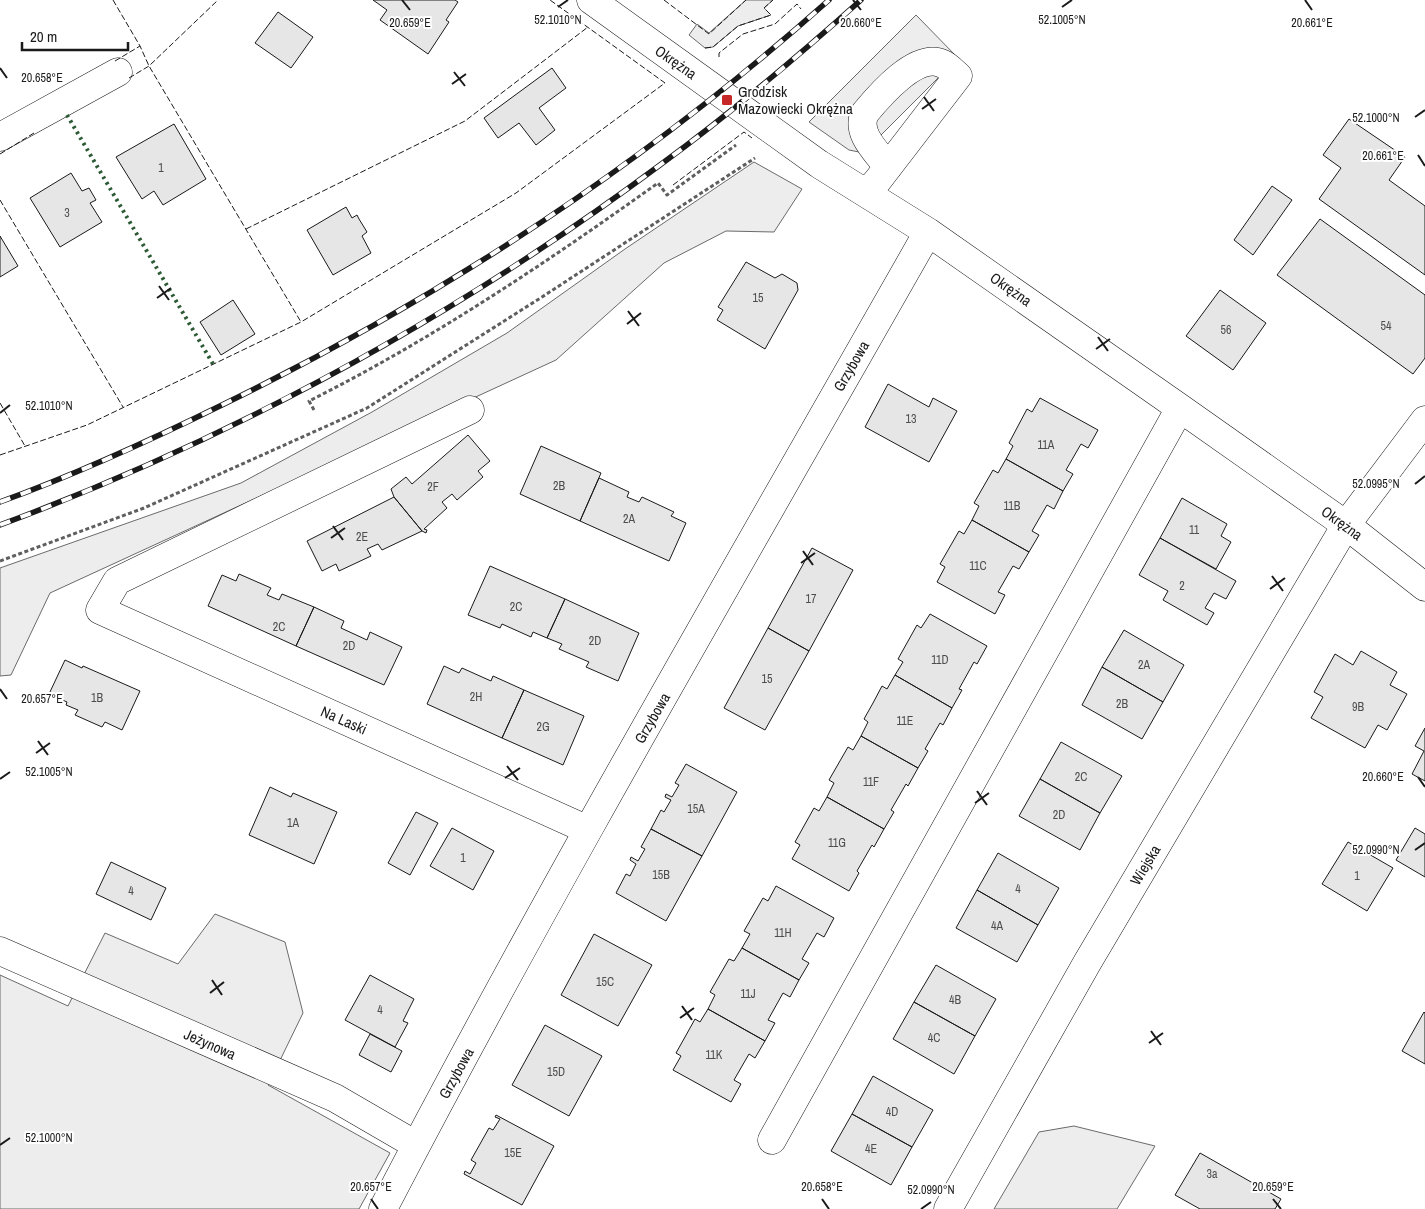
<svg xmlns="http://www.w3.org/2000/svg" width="1425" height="1209" viewBox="0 0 1425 1209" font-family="'Archivo Narrow',sans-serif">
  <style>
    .built { fill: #ededed; stroke: #6a6a6a }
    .building { fill: #e6e6e6; stroke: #1a1a1a }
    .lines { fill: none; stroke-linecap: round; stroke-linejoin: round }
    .minor-casing { stroke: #1a1a1a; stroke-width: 29 }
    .path { stroke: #5f5f5f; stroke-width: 3; stroke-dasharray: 4 2.5; stroke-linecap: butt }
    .minor { stroke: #fff; stroke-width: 28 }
    .rail-casing { stroke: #1a1a1a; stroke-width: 5.5 }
    .rail { stroke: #fff; stroke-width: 4; stroke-dasharray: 11; stroke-linecap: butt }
    .hedge { stroke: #2b5a34; stroke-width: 4; stroke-dasharray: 2.5 4; stroke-linecap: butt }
    .fence { stroke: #1a1a1a; stroke-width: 1; stroke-dasharray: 6 2.5; stroke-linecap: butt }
    .ticks { fill: none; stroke: #1a1a1a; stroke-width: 2 }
    .poi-dot { fill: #c62828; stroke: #fff; stroke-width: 2 }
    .labels { text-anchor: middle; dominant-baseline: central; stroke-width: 4; stroke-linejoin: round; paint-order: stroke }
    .number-label { font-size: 12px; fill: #4d4d4d }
    .street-label { font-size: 15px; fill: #1a1a1a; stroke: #fff }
    .poi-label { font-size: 15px; fill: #1a1a1a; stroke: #fff; text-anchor: start }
    .ticks-label { font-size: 12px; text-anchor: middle; fill: #1a1a1a; stroke: #fff; stroke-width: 4; stroke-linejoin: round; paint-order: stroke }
  </style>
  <rect width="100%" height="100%" fill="#fff"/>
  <path class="built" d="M746,0H773L764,8L771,15L738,26L713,47L705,48L689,35L697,24L709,33Z
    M916,15L958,58L872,144L859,152L849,150L809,122Z
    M754,162L802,189L774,232L726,231L664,263L556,360L50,593L11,675L0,676V568L241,483L372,412L507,333L625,249Z
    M215,914L285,942L303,1013L268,1085L390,1153L359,1209H0V975L68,1006L105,933L178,964Z
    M1074,1126L1155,1146L1117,1209H994L1039,1132Z"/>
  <path class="building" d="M373,0H455L458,2L446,20L449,22L428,54L380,20L387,10Z
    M278,12L313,37L291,68L255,43Z
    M552,68L566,88L539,108L555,130L536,145L519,123L498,138L484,118Z
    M1349,119L1405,157L1389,180L1425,206V275L1319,199L1341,168L1323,155Z
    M174,124L206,179L163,205L154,191L142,199L116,157Z
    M71,173L82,191L89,188L96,200L90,203L102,222L60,247L30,198Z
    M1272,186L1292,200L1253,255L1234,240Z
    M346,207L352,218L357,215L359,219L367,232L362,236L371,253L333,275L307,230Z
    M1320,219L1425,295V358L1413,374L1277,275Z
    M0,236L18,266L0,277Z
    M746,262L775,278L782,274L797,283L798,290L765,349L717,320L723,310L718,307Z
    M1220,290L1266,323L1233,370L1186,336Z
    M233,300L255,334L221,355L200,322Z
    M888,384L929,407L933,398L957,411L929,462L865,427Z
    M1040,398L1098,430L1088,448L1081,444L1066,470L1073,474L1063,491L1006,459L1013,446L1009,443L1027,409L1032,412Z
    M468,435L490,461L478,471L483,477L457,500L452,494L442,502L447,508L424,529L427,530L426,533L422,531L394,497L391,489L406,477L412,484Z
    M541,446L601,473L580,521L520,494Z
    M1006,459L1063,491L1054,509L1047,505L1032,531L1039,535L1029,552L972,520L979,506L974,503L993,470L998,473Z
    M599,478L629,492L627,497L639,502L642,497L674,512L671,516L686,523L669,561L580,521Z
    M394,497L422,531L382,550L378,544L367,549L371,556L339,571L336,564L322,571L307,541Z
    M1182,498L1227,524L1221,536L1231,542L1216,569L1160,538Z
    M972,520L1029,552L1019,569L1013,566L998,592L1005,595L995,614L937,582L945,567L940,564L959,531L964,534Z
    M1160,538L1236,581L1226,599L1214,593L1205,608L1214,613L1207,625L1163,600L1168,591L1139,575Z
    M812,548L853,570L809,651L768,628Z
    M490,566L565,599L547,638L533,632L531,637L502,624L500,628L468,615Z
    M239,574L271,588L267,595L279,600L282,594L314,607L296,646L208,606L222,575L236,581Z
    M565,599L639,633L618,681L586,667L589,662L559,649L562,644L547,638Z
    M314,607L344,621L341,628L367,640L370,632L402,647L384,685L296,646Z
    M930,614L987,646L977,664L974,662L959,689L962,690L952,708L895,675L903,662L898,659L917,625L921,628Z
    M768,628L809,651L765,730L724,708Z
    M1124,630L1184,665L1163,702L1102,667Z
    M1361,651L1397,672L1390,685L1407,694L1387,730L1378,725L1365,748L1311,718L1323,697L1314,692L1335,654L1353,665Z
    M65,660L82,668L83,666L140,691L122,730L105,722L102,727L75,715L78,710L66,705L67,702L49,694Z
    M444,666L459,673L462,668L491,681L493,676L524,690L502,738L427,704Z
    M1102,667L1163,702L1142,739L1082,705Z
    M895,675L952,708L943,725L940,723L925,749L928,751L918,768L861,736L868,722L864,719L873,703L882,686L887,689Z
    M524,690L584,716L563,765L502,738Z
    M1425,728V781L1412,774L1424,751L1415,746Z
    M861,736L918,768L908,786L906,784L891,810L894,812L884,829L827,797L834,783L829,780L848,747L853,750Z
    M1061,742L1122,776L1100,813L1040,779Z
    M686,764L737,792L702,856L651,829L661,810L664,812L671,800L665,797L666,794L672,797L679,785L675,783Z
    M1040,779L1100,813L1080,850L1019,816Z
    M270,787L291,797L293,793L337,812L314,864L249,835Z
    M827,797L884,829L874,847L872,845L857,871L859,873L849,891L792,859L800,845L795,842L814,808L819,811Z
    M416,812L438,823L410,875L388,863Z
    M452,828L494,851L473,890L430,866Z
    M1415,828L1425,834V877L1396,860Z
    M651,829L702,856L666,921L616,893L626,874L630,876L636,864L630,860L631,857L638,861L645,849L641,847Z
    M1348,842L1393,868L1367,911L1322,884Z
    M998,853L1059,888L1038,925L977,890Z
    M111,862L166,888L151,920L96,894Z
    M776,886L834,918L824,937L817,933L802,959L809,963L799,980L742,948L750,934L744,931L763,898L768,901Z
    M977,890L1038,925L1017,962L956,928Z
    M594,934L652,965L618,1026L561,995Z
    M742,948L799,980L790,997L783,993L768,1020L775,1023L765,1041L708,1009L715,995L710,992L729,959L734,961Z
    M936,965L996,999L975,1036L914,1002Z
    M370,975L414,999L403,1021L408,1023L395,1047L345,1020Z
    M914,1002L975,1036L954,1074L893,1039Z
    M708,1009L765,1041L755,1058L749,1054L734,1080L741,1084L731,1102L673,1070L681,1056L676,1053L685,1037L695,1019L700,1022Z
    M1424,1012L1425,1013V1064L1402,1051Z
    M545,1025L602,1056L569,1116L512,1085Z
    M370,1034L402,1051L391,1072L359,1055Z
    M873,1076L933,1110L912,1147L852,1114Z
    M852,1114L912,1147L891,1185L831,1151Z
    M496,1115L554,1146L522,1205L464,1174L465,1171L470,1174L476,1163L471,1160L489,1128L493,1130L500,1119L495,1117Z
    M1200,1153L1281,1199L1275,1209H1200L1175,1195Z"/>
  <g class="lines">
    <defs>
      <path id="minor" d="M591,0L819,164L928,232L1180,408L1346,525L1425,587
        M0,137L118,72
        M867,193L878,180L958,76C953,72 948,66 943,64C917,51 879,96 865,113C855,133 877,152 888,167
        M470,410L117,581L100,610L588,830
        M0,951L335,1098L416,1145
        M772,1140L1180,408
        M383,1209C555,878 744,556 928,232
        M948,1209L1087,963L1346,525L1425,420"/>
    </defs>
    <use href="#minor" class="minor-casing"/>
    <path class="path" d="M314,410L309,401C431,340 546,263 658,183L667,195L736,145
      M0,561L144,508L367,408L542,297L755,158"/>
    <use href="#minor" class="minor"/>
    <defs>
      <path id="rail" d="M0,502C77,474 151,440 224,404C443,297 647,162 829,0
        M0,525C236,437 458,315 660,165C730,114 796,58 861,0"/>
    </defs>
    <use href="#rail" class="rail-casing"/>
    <use href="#rail" class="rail"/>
    <path class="hedge" d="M67,115L213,364"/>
    <path class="fence" d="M113,0L140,46L149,66L301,322
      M664,0L709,34L746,0
      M705,48L713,47L738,26L771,15L764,8L773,0
      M719,57V53L743,34L775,24L797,4L801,9
      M115,61L140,46
      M129,78L149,66L218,0
      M0,154L34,133
      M673,185L744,132L752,138
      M0,200L123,407
      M246,229L465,121L588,27
      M0,403L25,446
      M0,455L87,425L301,322L516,193L665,83L550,0"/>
  </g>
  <path class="ticks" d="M402,0L410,10M853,0L861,10M1305,0L1312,10M558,7L568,0M1062,7L1072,0M0,68L7,78M454,72L465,86M452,84L466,74M924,97L934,111M922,109L936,99M1415,117L1425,110M1418,155L1425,166M159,286L169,300M157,298L171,288M628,311L639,326M627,324L641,313M1098,337L1108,351M1096,349L1110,339M0,413L10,405M1415,484L1425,476M333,526L343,540M331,538L345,528M803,551L813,565M801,563L815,553M1272,576L1283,591M1270,589L1285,578M0,689L7,699M38,741L48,755M36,753L50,743M507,766L518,780M1418,777L1425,787M505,778L520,768M0,779L10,772M977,791L987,805M975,803L989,793M1415,850L1425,843M212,980L222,995M210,993L224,982M682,1006L692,1020M680,1018L694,1008M1151,1031L1161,1045M1149,1043L1163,1033M0,1145L10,1138M371,1199L378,1209M822,1199L829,1209M1273,1199L1281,1209M921,1209L931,1202"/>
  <rect class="poi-dot" x="721" y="94" width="12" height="12" rx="2.5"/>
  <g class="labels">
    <g class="number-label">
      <text x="161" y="168">1</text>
      <text x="67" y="213">3</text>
      <text x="758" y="298">15</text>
      <text x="1386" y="326">54</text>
      <text x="1226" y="330">56</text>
      <text x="911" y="419">13</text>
      <text x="1046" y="445">11A</text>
      <text x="559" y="486">2B</text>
      <text x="433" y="487">2F</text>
      <text x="1012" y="506">11B</text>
      <text x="629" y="519">2A</text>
      <text x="1194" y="530">11</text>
      <text x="362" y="537">2E</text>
      <text x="978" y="566">11C</text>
      <text x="1182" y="586">2</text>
      <text x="811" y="599">17</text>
      <text x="516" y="607">2C</text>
      <text x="279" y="627">2C</text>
      <text x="595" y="641">2D</text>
      <text x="349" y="646">2D</text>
      <text x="940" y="660">11D</text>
      <text x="1144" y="665">2A</text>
      <text x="767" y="679">15</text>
      <text x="476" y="697">2H</text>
      <text x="97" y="698">1B</text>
      <text x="1122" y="704">2B</text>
      <text x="1358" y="707">9B</text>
      <text x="905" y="721">11E</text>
      <text x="543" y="727">2G</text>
      <text x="1081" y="777">2C</text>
      <text x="871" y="782">11F</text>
      <text x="696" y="809">15A</text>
      <text x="1059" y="815">2D</text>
      <text x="293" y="823">1A</text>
      <text x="837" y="843">11G</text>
      <text x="463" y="858">1</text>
      <text x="661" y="875">15B</text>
      <text x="1357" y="876">1</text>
      <text x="1018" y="889">4</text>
      <text x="131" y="891">4</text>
      <text x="997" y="926">4A</text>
      <text x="783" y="933">11H</text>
      <text x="605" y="982">15C</text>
      <text x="748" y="994">11J</text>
      <text x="955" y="1000">4B</text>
      <text x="380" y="1010">4</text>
      <text x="934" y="1038">4C</text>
      <text x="714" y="1055">11K</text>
      <text x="556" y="1072">15D</text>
      <text x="892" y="1112">4D</text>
      <text x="871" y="1149">4E</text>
      <text x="513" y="1153">15E</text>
      <text x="1212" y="1174">3a</text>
    </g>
    <g class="street-label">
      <text transform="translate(676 62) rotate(35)">Okrężna</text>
      <text transform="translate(1011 289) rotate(35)">Okrężna</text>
      <text transform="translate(851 366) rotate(-60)">Grzybowa</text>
      <text transform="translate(1342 523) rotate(36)">Okrężna</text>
      <text transform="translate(652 718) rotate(-60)">Grzybowa</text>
      <text transform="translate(344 720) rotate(24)">Na Laski</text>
      <text transform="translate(1145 865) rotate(-59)">Wiejska</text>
      <text transform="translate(210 1044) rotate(24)">Jeżynowa</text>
      <text transform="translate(456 1073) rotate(-61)">Grzybowa</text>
    </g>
    <g class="poi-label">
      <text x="738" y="91">Grodzisk<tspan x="738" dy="17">Mazowiecki Okrężna</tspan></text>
    </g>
  </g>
  <g class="ticks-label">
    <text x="558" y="24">52.1010°N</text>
    <text x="1062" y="24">52.1005°N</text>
    <text x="1312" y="27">20.661°E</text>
    <text x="410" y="27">20.659°E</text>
    <text x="861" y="27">20.660°E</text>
    <text x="42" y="82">20.658°E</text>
    <text x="1376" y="122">52.1000°N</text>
    <text x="1383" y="160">20.661°E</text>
    <text x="49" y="410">52.1010°N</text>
    <text x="1376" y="488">52.0995°N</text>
    <text x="42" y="703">20.657°E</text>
    <text x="49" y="776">52.1005°N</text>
    <text x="1383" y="781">20.660°E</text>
    <text x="1376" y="854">52.0990°N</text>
    <text x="49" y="1142">52.1000°N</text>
    <text x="371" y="1191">20.657°E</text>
    <text x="822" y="1191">20.658°E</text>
    <text x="1273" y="1191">20.659°E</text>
    <text x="931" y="1194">52.0990°N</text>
  </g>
  <path d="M22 42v8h106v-8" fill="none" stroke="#1a1a1a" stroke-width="2.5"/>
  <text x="30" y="42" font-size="15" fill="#1a1a1a" stroke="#ffffff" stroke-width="4" paint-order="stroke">20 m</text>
</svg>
